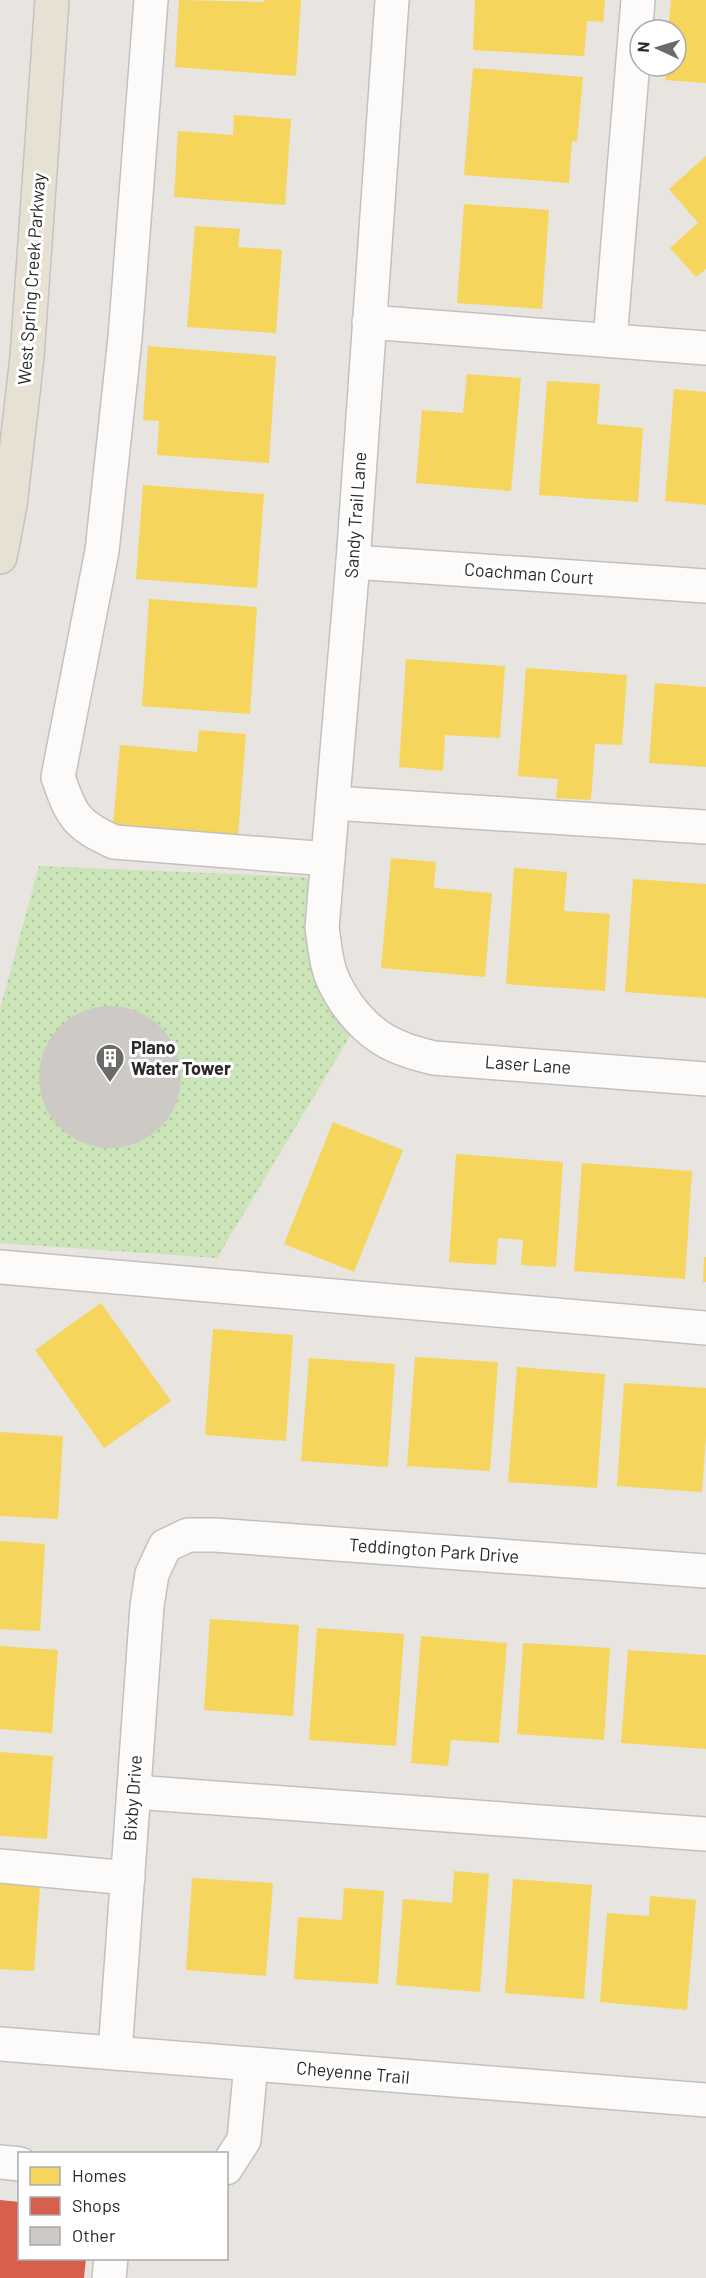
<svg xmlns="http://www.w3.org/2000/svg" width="706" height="2278" viewBox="0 0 706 2278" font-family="Barlow,sans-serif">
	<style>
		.grass { fill: url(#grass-dots) }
		.homes { fill: #f6d55c }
		.shops { fill: #d6604d }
		.building { fill: #cdcac6 }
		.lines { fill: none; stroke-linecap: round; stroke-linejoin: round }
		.minor-casing { stroke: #c2c0c1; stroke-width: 36 }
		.major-casing { stroke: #c4c3c1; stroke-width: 36 }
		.minor { stroke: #fcfbfa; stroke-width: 33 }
		.major { stroke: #e6e1d3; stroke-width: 33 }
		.labels { text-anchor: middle; stroke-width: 6; stroke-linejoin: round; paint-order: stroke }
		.street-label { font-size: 18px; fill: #2a2a2a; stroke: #fff }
		.poi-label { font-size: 18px; font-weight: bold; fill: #2a2a2a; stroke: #fff; text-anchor: start }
	</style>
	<defs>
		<pattern id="grass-dots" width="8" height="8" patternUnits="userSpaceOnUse" patternTransform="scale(1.5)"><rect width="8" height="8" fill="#cbe4b8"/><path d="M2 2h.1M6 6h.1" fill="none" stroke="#aec49e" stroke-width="1.8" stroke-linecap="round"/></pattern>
	</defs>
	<rect width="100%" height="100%" fill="#e8e4e0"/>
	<path class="grass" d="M39,866L327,878L322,928L359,1021L217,1258L0,1243V1009Z"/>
	<g class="homes">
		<path d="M179,0L264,2V0H301L296,76L175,67Z"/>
		<path d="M475,0H605L603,22L587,21L584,56L473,50Z"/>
		<path d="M671,0H706V83L665,80L666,66H676V30H668Z"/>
		<path d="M473,68L583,77L577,142L572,141L569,183L464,175Z"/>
		<path d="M234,115L291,119L285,205L174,197L178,131L233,135Z"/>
		<path d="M706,156V269L696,277L670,248L698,223L669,189Z"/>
		<path d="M464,204L549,210L542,309L457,303Z"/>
		<path d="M195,226L240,229L238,247L282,250L276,333L187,327Z"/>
		<path d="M148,346L276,356L269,463L157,455L159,421L143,420Z"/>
		<path d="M467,374L521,378L511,491L416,483L422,410L463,413Z"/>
		<path d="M547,381L600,384L597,424L643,428L638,502L539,495Z"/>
		<path d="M674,389L706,392V505L665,501Z"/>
		<path d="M143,485L264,494L257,588L136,579Z"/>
		<path d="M149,599L257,607L250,714L142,706Z"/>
		<path d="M406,659L505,666L500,738L445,735L443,771L399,767Z"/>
		<path d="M526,668L627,675L622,745L595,744L591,800L556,798L558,779L518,776Z"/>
		<path d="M655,683L706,687V767L649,763Z"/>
		<path d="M199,730L246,734L238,835L113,825L120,745L197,752Z"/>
		<path d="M391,858L436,862L434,888L492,893L485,977L381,968Z"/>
		<path d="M514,868L567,872L564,911L610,914L605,991L506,984Z"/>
		<path d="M633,879L706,884V998L625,992Z"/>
		<path d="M333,1122L403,1150L354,1272L284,1244Z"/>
		<path d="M456,1154L563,1162L556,1267L521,1265L523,1240L498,1238L496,1265L449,1262Z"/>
		<path d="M582,1163L692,1171L685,1279L574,1271Z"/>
		<path d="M704,1257H706V1282H703Z"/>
		<path d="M101,1303L171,1401L104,1448L35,1350Z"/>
		<path d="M213,1329L293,1335L286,1441L205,1435Z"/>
		<path d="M415,1357L498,1362L490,1471L407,1466Z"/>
		<path d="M309,1358L395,1364L388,1467L301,1461Z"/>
		<path d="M517,1367L605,1374L597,1488L508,1482Z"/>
		<path d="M624,1383L706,1388V1436L702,1492L617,1486Z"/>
		<path d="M0,1432L63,1436L58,1519L0,1516Z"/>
		<path d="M0,1541L45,1544L40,1631L0,1629Z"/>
		<path d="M210,1619L299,1625L293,1716L204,1710Z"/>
		<path d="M317,1628L404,1634L396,1746L309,1740Z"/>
		<path d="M421,1636L507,1643L499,1743L451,1740L448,1766L411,1763Z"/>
		<path d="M523,1643L610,1648L604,1740L517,1734Z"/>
		<path d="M0,1646L58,1650L52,1733L0,1729Z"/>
		<path d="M628,1650L706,1655V1749L621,1743Z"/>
		<path d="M0,1752L53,1756L47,1839L0,1836Z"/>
		<path d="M454,1871L489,1874L480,1992L396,1985L403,1899L452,1903Z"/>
		<path d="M192,1878L273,1883L266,1976L186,1970Z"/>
		<path d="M513,1879L592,1885L584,1999L505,1993Z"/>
		<path d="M0,1883L40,1886L34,1971L0,1969Z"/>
		<path d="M344,1888L384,1891L378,1984L294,1979L298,1917L342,1920Z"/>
		<path d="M650,1896L696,1900L687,2010L600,2002L607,1913L649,1916Z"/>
	</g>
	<path class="shops" d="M0,2200L20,2202V2258H86L84,2278H0Z"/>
	<circle class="building" cx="110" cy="1077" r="71"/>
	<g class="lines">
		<g class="minor-casing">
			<g id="minor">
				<path d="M151,0L125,338L102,551L58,777C71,815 76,825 114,842L328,859"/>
				<path d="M392,0L353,562L322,928C324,940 325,953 328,965C331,979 338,991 346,1003C370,1037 394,1049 434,1058L706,1079"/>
				<path d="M369,322L706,348"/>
				<path d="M610,340L638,0"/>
				<path d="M353,562L706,586"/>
				<path d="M333,803L706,827"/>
				<path d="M0,1267L706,1328"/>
				<path d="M134,1792L706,1834"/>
				<path d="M0,1866L128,1878"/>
				<path d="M0,2044L706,2100"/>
				<path d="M115,2053L147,1606L152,1574L165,1546L188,1535H215L706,1571"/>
				<path d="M0,2162L20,2164"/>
				<path d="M226,2168L244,2140L251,2064"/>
				<path d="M109,2278L111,2258"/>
			</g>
		</g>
		<g class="major-casing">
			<path id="major" d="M0,557L10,505L27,357L52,0"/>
		</g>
		<use href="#minor" class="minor"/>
		<use href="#major" class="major"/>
	</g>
	<defs>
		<g id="building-pin" transform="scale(1.5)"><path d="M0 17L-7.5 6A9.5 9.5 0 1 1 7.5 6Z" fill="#6c6b6a" stroke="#fff"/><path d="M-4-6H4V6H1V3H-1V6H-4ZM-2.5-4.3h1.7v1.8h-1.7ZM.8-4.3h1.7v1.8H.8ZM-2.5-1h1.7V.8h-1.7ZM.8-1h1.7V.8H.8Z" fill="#fff"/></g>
	</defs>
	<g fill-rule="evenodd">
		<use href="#building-pin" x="110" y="1058"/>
	</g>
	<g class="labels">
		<g class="street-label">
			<text transform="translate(32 279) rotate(-86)" y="6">West Spring Creek Parkway</text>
			<text transform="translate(356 515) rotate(-86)" y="6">Sandy Trail Lane</text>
			<text transform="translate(529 574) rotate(4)" y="6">Coachman Court</text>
			<text transform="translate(528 1065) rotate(4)" y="6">Laser Lane</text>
			<text transform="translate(434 1551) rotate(4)" y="6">Teddington Park Drive</text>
			<text transform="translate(133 1798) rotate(-86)" y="6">Bixby Drive</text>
			<text transform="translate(353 2073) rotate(5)" y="6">Cheyenne Trail</text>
		</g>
		<g class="poi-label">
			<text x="131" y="1054">Plano<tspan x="131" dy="21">Water Tower</tspan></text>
		</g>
	</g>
	<rect x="18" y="2152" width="210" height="108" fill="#ffffff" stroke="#aaaaaa" stroke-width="1.5"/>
	<rect x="30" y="2167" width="30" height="18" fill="#f6d55c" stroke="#aaaaaa" stroke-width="1.5"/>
	<text x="72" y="2182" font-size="18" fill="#2a2a2a">Homes</text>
	<rect x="30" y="2197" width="30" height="18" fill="#d6604d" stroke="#aaaaaa" stroke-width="1.5"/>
	<text x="72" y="2212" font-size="18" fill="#2a2a2a">Shops</text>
	<rect x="30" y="2227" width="30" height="18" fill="#cdcac6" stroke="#aaaaaa" stroke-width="1.5"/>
	<text x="72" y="2242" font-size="18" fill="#2a2a2a">Other</text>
	<g transform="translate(658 48) rotate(274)"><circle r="28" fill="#ffffff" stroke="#aaaaaa" stroke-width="1.5"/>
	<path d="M0-4.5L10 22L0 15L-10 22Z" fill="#6c6b6a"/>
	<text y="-9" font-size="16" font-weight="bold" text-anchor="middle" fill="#2a2a2a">N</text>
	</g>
</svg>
